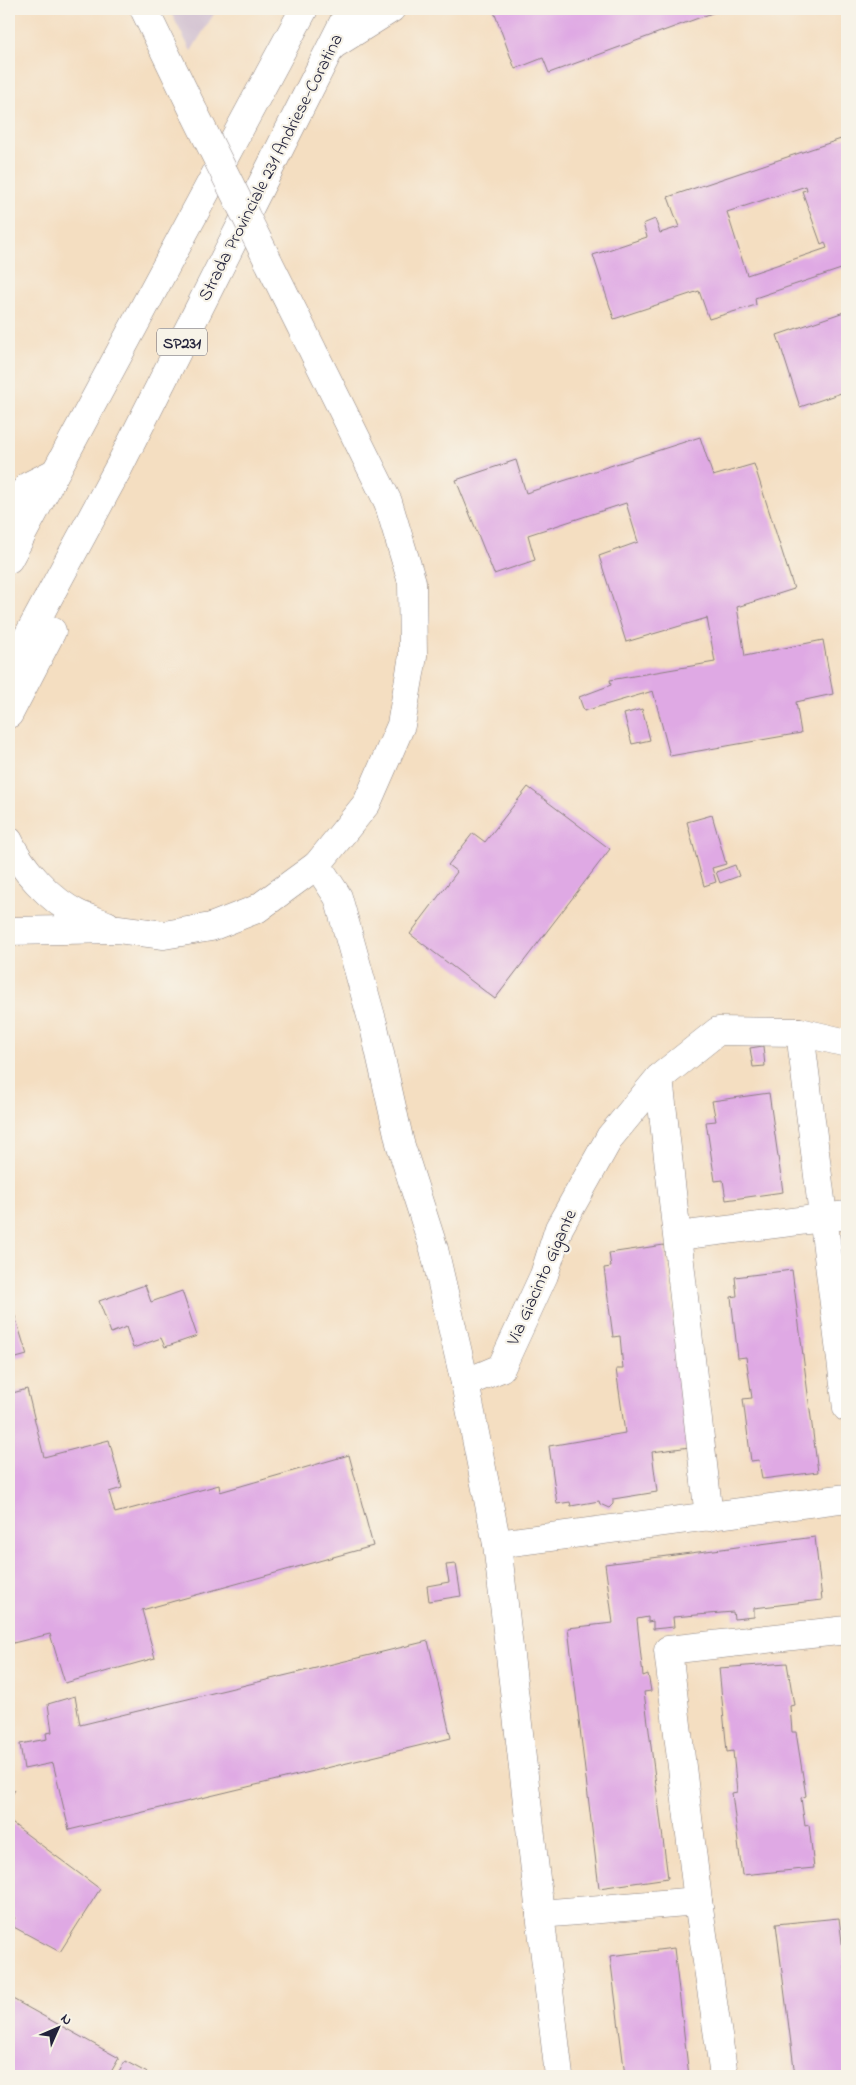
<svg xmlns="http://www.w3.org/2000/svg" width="856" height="2085" viewBox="0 0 856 2085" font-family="'Indie Flower',sans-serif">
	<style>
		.industrial { fill: #cfbdcf }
		.building { fill: #dfa9e4; fill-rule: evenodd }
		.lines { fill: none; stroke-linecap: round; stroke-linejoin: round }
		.minor-casing { stroke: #8b807e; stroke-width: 29 }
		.highway-casing { stroke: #8b807e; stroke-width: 29 }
		.minor { stroke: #fff; stroke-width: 28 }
		.highway { stroke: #fff; stroke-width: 28 }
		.minor-bridge-casing { stroke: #8b807e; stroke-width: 29; stroke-linecap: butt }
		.minor-bridge { stroke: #fff; stroke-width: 28 }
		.labels { text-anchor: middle; stroke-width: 4.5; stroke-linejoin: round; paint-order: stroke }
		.shield { fill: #f7f3e8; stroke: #62616f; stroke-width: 1 }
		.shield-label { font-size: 16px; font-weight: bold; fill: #22223b }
		.street-label { font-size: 18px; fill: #22223b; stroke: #f7f3e8 }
	</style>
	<rect width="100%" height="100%" fill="#f7f3e8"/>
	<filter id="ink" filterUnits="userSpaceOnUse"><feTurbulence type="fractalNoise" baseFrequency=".02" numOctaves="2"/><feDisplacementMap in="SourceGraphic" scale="10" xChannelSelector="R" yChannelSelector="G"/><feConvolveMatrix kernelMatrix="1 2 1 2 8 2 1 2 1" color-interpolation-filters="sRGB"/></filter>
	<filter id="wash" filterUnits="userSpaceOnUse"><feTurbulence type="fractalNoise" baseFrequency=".0096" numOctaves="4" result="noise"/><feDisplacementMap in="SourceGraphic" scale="20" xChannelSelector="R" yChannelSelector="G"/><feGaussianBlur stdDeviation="1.12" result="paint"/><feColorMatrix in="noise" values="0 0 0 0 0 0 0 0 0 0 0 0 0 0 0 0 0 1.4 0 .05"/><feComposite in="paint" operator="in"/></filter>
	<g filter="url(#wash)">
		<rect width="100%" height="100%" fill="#f4dec1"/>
		<path class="industrial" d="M169,9H217L191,51Z"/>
		<g id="blocks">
			<g class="building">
				<path d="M493,9H723L549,73L543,58L515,69Z"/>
				<path d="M847,137V267L755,298L756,305L709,319L699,291L614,319L593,255L647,237L643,224L655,219L660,233L679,227L668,197ZM806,186L807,190L802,191L821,244L825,242L827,248L747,275L727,212Z"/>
				<path d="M847,311V391L800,407L777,335Z"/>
				<path d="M700,437L713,476L754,464L794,589L737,607L745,656L823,640L833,694L796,702L801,733L670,756L653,691L584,711L579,697L611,685L610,680L715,662L707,618L626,642L599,556L638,542L626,503L528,535L535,560L494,574L456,480L516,460L526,493Z"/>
				<path d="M642,709L650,740L632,744L624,714Z"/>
				<path d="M528,787L610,849L495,999L410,934L457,872L448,865L473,833L485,842Z"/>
				<path d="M712,815L726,864L712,868L716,882L704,886L687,822Z"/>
				<path d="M735,865L739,876L720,883L716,872Z"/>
				<path d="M763,1046L765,1066L753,1067L750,1048Z"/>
				<path d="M769,1093L783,1192L726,1200L723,1180L715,1181L706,1122L716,1121L712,1101Z"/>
				<path d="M664,1245L690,1447L652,1452L657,1492L613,1499V1504L609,1508L600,1504L599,1501L571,1506L570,1502L557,1504L549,1446L625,1433L616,1369H623L620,1336L613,1337L604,1268L611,1267L609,1253Z"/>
				<path d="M792,1270L818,1472L762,1479L759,1460L751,1461L743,1399L752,1398L746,1357L738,1358L731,1297L737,1296L735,1277Z"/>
				<path d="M145,1285L151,1302L182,1291L197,1336L165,1347L161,1338L133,1348L126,1327L111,1333L99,1301Z"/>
				<path d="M15,1316L27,1355L9,1360V1318Z"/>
				<path d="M27,1389L44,1457L109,1440L122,1488L109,1492L115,1513L219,1485L220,1492L349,1455L373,1546L142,1610L155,1658L65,1683L50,1634L9,1644V1394Z"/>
				<path d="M815,1537L822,1600L754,1608V1617L734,1619L733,1612L673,1617L674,1627L653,1629V1621L648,1622V1617L637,1619L643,1676L648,1674L651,1691L644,1692L668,1878L599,1888L568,1628L613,1623L605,1564Z"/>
				<path d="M456,1564L461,1596L429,1601L427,1586L449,1582L446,1565Z"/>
				<path d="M428,1641L451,1738L69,1830L53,1763L24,1769L20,1744L47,1739L46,1733L52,1732L48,1704L75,1696L80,1725Z"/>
				<path d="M787,1663L794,1705L790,1706L792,1732H796L806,1796L801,1798L805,1826L809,1825L814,1868L742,1875L732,1793L737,1792L733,1751L727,1752L719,1668Z"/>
				<path d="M9,1785L15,1790L9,1799Z"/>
				<path d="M9,1821L100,1889L60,1952L10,1925L15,1918L9,1914Z"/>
				<path d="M839,1918L847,1982V2076H795L776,1924Z"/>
				<path d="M674,1948L689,2076H625L610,1956Z"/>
				<path d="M9,1997L119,2058L111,2072L117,2076L125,2061L153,2076H9Z"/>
			</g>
		</g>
	</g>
	<g filter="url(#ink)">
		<use href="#blocks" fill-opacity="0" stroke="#8b807e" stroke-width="1"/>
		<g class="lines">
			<g class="minor-casing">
				<g id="minor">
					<path d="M144,9L195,114"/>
					<path d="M316,357L388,502L412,582L413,656L401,725L367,803L317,865L338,897L374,1027L400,1143L434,1249L465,1383L497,1544L559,2076"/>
					<path d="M800,1032L847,1408"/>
					<path d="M659,1078L709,1517"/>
					<path d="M678,1236L847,1215"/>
					<path d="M465,1383L501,1368L544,1275L559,1228L610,1137L659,1078L718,1031L800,1032L847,1043"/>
					<path d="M497,1544L847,1498"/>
					<path d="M540,1914L698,1901"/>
					<path d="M724,2076L698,1901L668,1650L847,1630"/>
				</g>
			</g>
			<g class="highway-casing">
				<g id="highway">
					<path d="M332,46L391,9"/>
					<path d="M9,512L28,486L54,473"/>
					<path d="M9,559L304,9"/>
					<path d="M9,671L119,467L350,9"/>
					<path d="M9,714L52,631"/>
					<path d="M9,841C20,867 51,901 78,914C87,918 97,921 107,925"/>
					<path d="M9,931L118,929L164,935L211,927L257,909L317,865"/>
				</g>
			</g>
			<use href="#minor" class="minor"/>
			<use href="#highway" class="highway"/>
			<g class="minor-bridge-casing">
				<path id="minor-bridge" d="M195,114L316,357"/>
			</g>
			<use href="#minor-bridge" class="minor-bridge"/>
		</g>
	</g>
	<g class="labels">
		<rect class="shield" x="157" y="328.5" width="50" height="27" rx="4"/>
		<g class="shield-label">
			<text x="182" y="348">SP231</text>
		</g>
		<g class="street-label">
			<text transform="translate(270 167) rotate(-63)" y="6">Strada Provinciale 231 Andriese-Coratina</text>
			<text transform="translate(541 1277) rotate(-66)" y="6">Via Giacinto Gigante</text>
		</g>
	</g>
	<rect width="856" height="2085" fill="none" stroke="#f7f3e8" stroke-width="30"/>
	<g transform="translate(58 2028) rotate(45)" stroke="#f7f3e8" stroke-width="4" paint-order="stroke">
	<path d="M0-4L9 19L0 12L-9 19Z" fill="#22223b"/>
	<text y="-8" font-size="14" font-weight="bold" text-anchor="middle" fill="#22223b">N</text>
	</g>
</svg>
